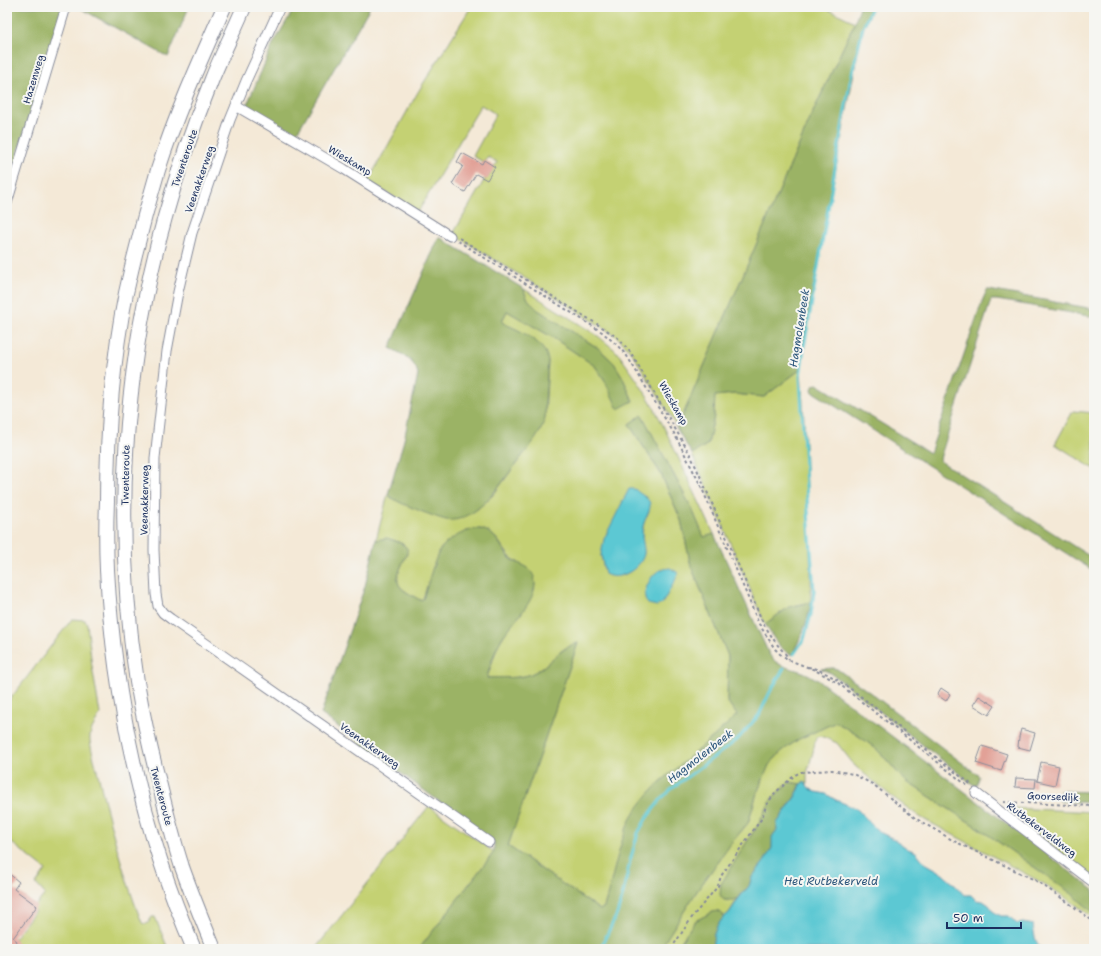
<svg xmlns="http://www.w3.org/2000/svg" width="1101" height="956" viewBox="0 0 1101 956" font-family="'Shantell Sans',sans-serif">
	<style>
		.green { fill: #c4d173; stroke: #708068; fill-rule: evenodd }
		.forest { fill: #9bb365; stroke: #5b7162 }
		.water { fill: #5cc8d3; stroke: #3c7c98 }
		.lines { fill: none; stroke-linecap: round; stroke-linejoin: round }
		.stream { stroke: #5cc8d3; stroke-width: 3 }
		.building { fill: #e2a197 }
		.minor-casing { stroke: #888c9a; stroke-width: 11 }
		.trunk-casing { stroke: #888c9a; stroke-width: 16 }
		.path { stroke: #888c9a; stroke-width: 2; stroke-dasharray: 3 3; stroke-linecap: butt }
		.minor { stroke: #fff; stroke-width: 9 }
		.trunk { stroke: #fff; stroke-width: 14 }
		.labels { text-anchor: middle; stroke-width: 4; stroke-linejoin: round; paint-order: stroke }
		.street-label { font-size: 10px; fill: #1b2f5e; stroke: #f6f6f2 }
		.water-label { font-size: 11px; font-style: italic; fill: #2b557b; stroke: #f6f6f2 }
	</style>
	<rect width="100%" height="100%" fill="#f6f6f2"/>
	<filter id="ink" filterUnits="userSpaceOnUse"><feTurbulence type="fractalNoise" baseFrequency=".025" numOctaves="2"/><feDisplacementMap in="SourceGraphic" scale="8" xChannelSelector="R" yChannelSelector="G"/><feConvolveMatrix kernelMatrix="1 2 1 2 8 2 1 2 1" color-interpolation-filters="sRGB"/></filter>
	<filter id="wash" filterUnits="userSpaceOnUse"><feTurbulence type="fractalNoise" baseFrequency=".012" numOctaves="4" result="noise"/><feDisplacementMap in="SourceGraphic" scale="16" xChannelSelector="R" yChannelSelector="G"/><feGaussianBlur stdDeviation="0.9" result="paint"/><feColorMatrix in="noise" values="0 0 0 0 0 0 0 0 0 0 0 0 0 0 0 0 0 1.4 0 .05"/><feComposite in="paint" operator="in"/></filter>
	<g filter="url(#wash)">
		<rect width="100%" height="100%" fill="#f4e9d7"/>
		<g class="green">
			<path d="M471,7H823L855,22L814,110L677,429L673,420L634,356L628,348L616,336L562,301L453,234L486,177L488,178L497,162L488,157L485,163L473,156L496,114L481,105L418,212L368,181L418,92Z"/>
			<path d="M524,289L598,336L615,350L620,356L637,380L651,402L664,427L714,534L704,538L692,509L642,415L629,424L661,474L681,520L691,566L728,656L727,701L737,715L713,737L658,784L635,813L631,820L625,835L604,907L600,910L508,846L578,643C559,646 549,667 531,674C520,679 499,678 487,678L498,645L506,632L521,614L533,593L535,584L533,577L528,569L510,557L497,539L489,532L481,529L466,531L441,548L436,559L423,599L420,600C391,584 394,582 407,554L404,545C393,539 389,538 376,540L388,494L391,498L475,511L487,501L494,494L539,433L545,417L548,361C543,340 519,331 502,323V321L507,311L552,337L595,366L604,379L633,401L622,376L614,363L598,348L538,310C532,304 525,298 524,289ZM638,493L641,495L646,497L645,519L643,527L642,538L644,553C639,562 633,573 622,575C617,576 610,575 605,574L601,555Z"/>
			<path d="M801,369L804,419L811,575V602L789,607L765,624L692,454L708,444L714,416V396L734,394L764,397Z"/>
			<path d="M1073,411L1094,413V469L1055,444Z"/>
			<path d="M72,619L85,620L87,624L92,666L100,714C97,722 91,727 90,736C89,744 96,765 98,774C110,824 123,875 142,923L145,924L148,923L152,917H155L168,949H101L95,945L92,949H18L11,943L35,911L33,909L45,894L36,884L46,870L7,839V703Z"/>
			<path d="M836,722C849,730 863,738 875,748C887,758 895,772 907,782L980,829L1071,893L1094,913V918L1069,900L1046,885L920,817L891,796L855,766L837,743L821,736L816,738L815,742L813,752L807,773V785L805,783L800,784L789,782L772,798L758,825L746,843L724,900H733L738,898L729,913L723,918L722,914L718,912H713L695,921L676,949H660L697,891L733,841L748,823L757,793L769,765L782,751L799,739Z"/>
			<path d="M429,806L494,852L419,949H315Z"/>
			<path d="M1012,808L1094,812V878L1006,810Z"/>
		</g>
		<g class="forest">
			<path d="M7,7H60L63,9L7,188Z"/>
			<path d="M78,7H189L168,57Z"/>
			<path d="M295,7H370L295,136L272,123L246,107L273,44Z"/>
			<path d="M860,7H873L864,27L859,46L803,343L801,369L764,397L734,394L715,396L714,416L708,444L692,454L677,429L814,110L855,22Z"/>
			<path d="M439,237L524,289C525,298 532,304 538,310L598,348L614,363L622,376L633,401L618,409L604,379L595,366L552,337L507,311L502,321L503,323C516,329 534,336 543,349C546,352 547,356 548,361C547,375 546,389 545,403C545,409 546,416 544,422C539,438 525,452 515,465C501,484 475,524 446,520C438,518 429,514 420,511C410,506 396,503 388,494L404,440L418,374C415,360 402,354 390,348Z"/>
			<path d="M987,290H989L1094,309V317L1015,303L997,300H991L941,455L940,461L1094,559V571L813,392L812,389L814,385L817,384L930,453L983,299Z"/>
			<path d="M642,415L692,509L704,537L714,534L769,654C778,668 789,667 803,672C808,674 813,677 818,680L1094,890V913L1071,893L980,829L907,782C895,772 887,758 875,748C863,738 849,730 836,722L799,739L782,751L769,765L757,793L748,823L733,841L697,891L660,949H419L494,852V842L321,714L365,586L376,540L387,538L401,543L407,548C408,553 406,556 404,560C392,585 397,587 420,600L423,599C428,585 433,562 440,550C446,540 468,528 479,529C483,529 487,531 490,533C499,539 502,549 509,557C519,566 535,566 535,584C534,604 512,622 502,638C495,650 490,665 487,678C500,677 520,679 531,674C549,667 559,647 578,643L508,846L600,910L604,907L607,897C614,872 619,844 630,820C637,807 648,794 658,784L713,737L737,715L727,701L728,656L691,566L681,520L661,474L629,424Z"/>
			<path d="M811,602C808,623 801,637 792,655C779,650 772,635 765,624L789,607Z"/>
			<path d="M833,668L837,669L872,694L978,775L979,776C979,780 977,783 975,786L831,673L821,669Z"/>
			<path d="M789,782L800,784C798,800 776,815 777,830L773,835L772,848L768,856L764,862L752,877L749,886L738,898L733,900H724L720,895L721,884L746,843L758,825L772,798Z"/>
			<path d="M1060,791L1094,792V803L1060,801Z"/>
			<path d="M717,911L722,914L723,918L717,926L714,934L712,949H676L695,921L713,912Z"/>
		</g>
		<g class="water">
			<path d="M629,489H635C640,495 649,497 650,504C651,511 644,519 643,527C640,537 645,546 644,554C641,569 618,582 605,574L601,555L604,539Z"/>
			<path d="M670,568L677,572L678,575L662,604L657,606L648,604C647,602 645,601 645,598C643,592 651,575 657,572C661,569 665,569 670,568Z"/>
			<path d="M805,782L809,788L816,792L826,794L836,800L857,809L876,829L881,833L894,839L908,849L916,852L925,863L939,871L954,884L964,895H971L976,900L983,901L989,905L994,912L1001,916H1009L1017,924L1023,923L1033,925C1034,934 1035,943 1042,949H712L714,934L717,926L723,918L729,913L739,898L749,886L752,877L764,862L772,848V837L777,830V823L795,797L800,788V784Z"/>
		</g>
		<g class="lines">
			<g class="stream">
				<path d="M794,654L804,639L811,614L814,591L806,485L800,376L804,347L850,82L863,27L872,7"/>
				<path d="M600,949L617,914L623,894L630,861L638,833L646,819L662,798L675,786L737,740L759,715L770,692L784,668"/>
			</g>
		</g>
		<g id="blocks">
			<g class="building">
				<path d="M462,153L482,164L484,160L495,167L487,180L476,174L465,192L452,184L463,166L457,162Z"/>
				<path d="M941,688L950,694L946,701L937,695Z"/>
				<path d="M979,696L995,706L989,715L973,705Z"/>
				<path d="M1021,729L1035,733L1030,750L1018,747L1019,737Z"/>
				<path d="M982,746L1007,754L1001,771L976,763Z"/>
				<path d="M1041,762L1059,766L1055,785L1037,781Z"/>
				<path d="M1016,778L1036,779L1035,788L1015,787Z"/>
				<path d="M7,872L19,882L14,889L37,906L13,938L17,941L16,943L24,949H7Z"/>
			</g>
		</g>
	</g>
	<g filter="url(#ink)">
		<use href="#blocks" fill-opacity="0" stroke="#888c9a" stroke-width="1"/>
		<g class="lines">
			<g class="minor-casing">
				<g id="minor">
					<path d="M280,7L246,81L230,120L192,233L178,292L167,351L155,458L154,550L156,594L158,606L163,613L171,619L489,842"/>
					<path d="M236,106L344,169L450,236"/>
					<path d="M7,203L66,7"/>
					<path d="M976,793L1094,883"/>
				</g>
			</g>
			<g class="trunk-casing">
				<g id="trunk">
					<path d="M194,949C142,830 114,699 107,570C106,547 106,524 107,502C107,432 112,362 126,293C135,252 146,210 158,170C176,114 200,61 224,7"/>
					<path d="M214,949C203,922 192,895 182,867C173,839 166,811 159,782C150,749 143,716 137,682C113,528 123,367 165,217C178,170 194,124 212,79C222,54 234,31 244,7"/>
				</g>
			</g>
			<g class="path">
				<path d="M459,238L605,329L618,338L631,353L691,456L705,487L763,623L776,643L787,656L789,659"/>
				<path d="M458,241L602,332L617,345L627,356L675,435L701,486L759,624L775,649L780,654L789,660L815,670L838,683L969,787"/>
				<path d="M808,667C834,671 873,707 895,724C920,745 946,765 972,785"/>
				<path d="M1003,802L1094,806"/>
				<path d="M671,949L693,916L718,886L721,876L762,818L766,806L774,794L795,775L801,772L832,770L853,774L874,785L915,818L954,841L1035,880L1069,903L1094,922"/>
			</g>
			<use href="#minor" class="minor"/>
			<use href="#trunk" class="trunk"/>
		</g>
	</g>
	<g class="labels">
		<g class="street-label">
			<text transform="translate(33 79) rotate(-73)" y="4">Hazenweg</text>
			<text transform="translate(184 158) rotate(-71)" y="4">Twenteroute</text>
			<text transform="translate(350 160) rotate(31)" y="4">Wieskamp</text>
			<text transform="translate(199 179) rotate(-71)" y="4">Veenakkerweg</text>
			<text transform="translate(674 403) rotate(60)" y="4">Wieskamp</text>
			<text transform="translate(125 475) rotate(-89)" y="4">Twenteroute</text>
			<text transform="translate(144 500) rotate(-89)" y="4">Veenakkerweg</text>
			<text transform="translate(370 745) rotate(35)" y="4">Veenakkerweg</text>
			<text transform="translate(162 796) rotate(75)" y="4">Twenteroute</text>
			<text transform="translate(1053 796) rotate(2)" y="4">Goorsedijk</text>
			<text transform="translate(1042 829) rotate(37)" y="4">Rutbekerveldweg</text>
		</g>
		<g class="water-label">
			<text transform="translate(799 328) rotate(-81)" y="4">Hagmolenbeek</text>
			<text transform="translate(700 756) rotate(-38)" y="4">Hagmolenbeek</text>
			<text x="831" y="885">Het Rutbekerveld</text>
		</g>
	</g>
	<rect width="1101" height="956" fill="none" stroke="#f6f6f2" stroke-width="24"/>
	<path d="M947 922v6h74v-6" fill="none" stroke="#1b2f5e" stroke-width="2"/>
	<text x="953" y="922" font-size="12" fill="#1b2f5e" stroke="#f6f6f2" stroke-width="3" paint-order="stroke">50 m</text>
</svg>
